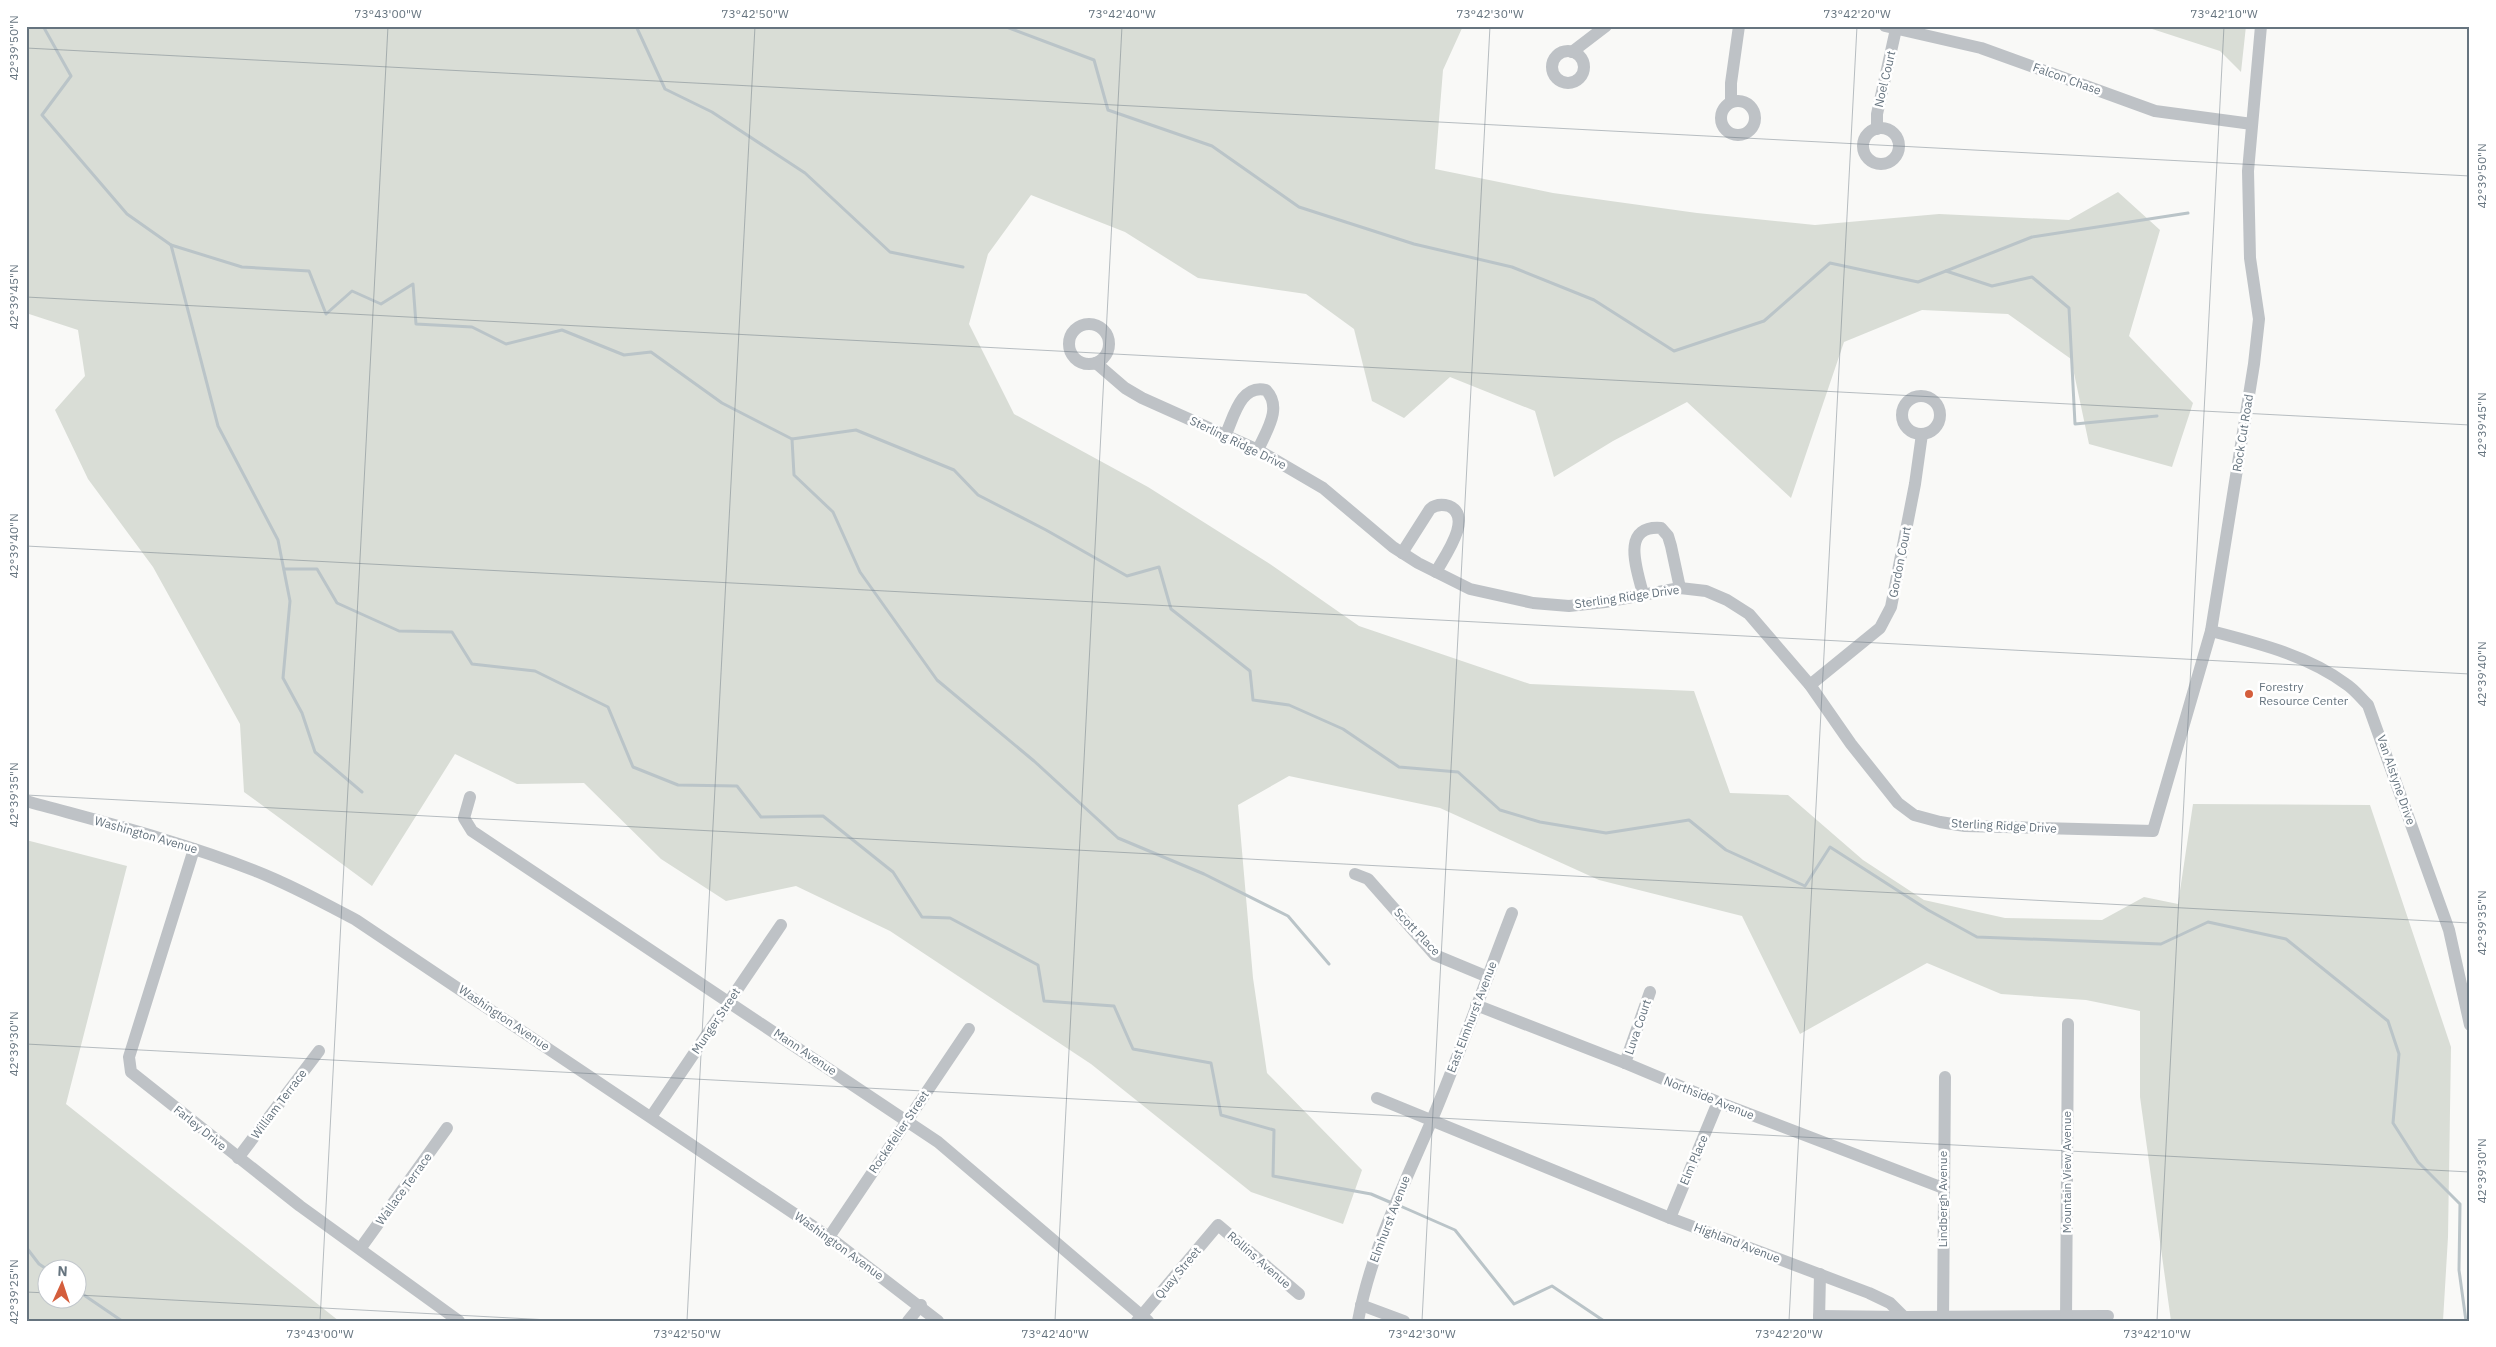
<svg xmlns="http://www.w3.org/2000/svg" width="2496" height="1347" viewBox="0 0 2496 1347" font-family="'IBM Plex Sans',sans-serif">
	<style>
		.green { fill: #d9ddd6; fill-rule: evenodd }
		.lines { fill: none; stroke-linecap: round; stroke-linejoin: round }
		.stream { stroke: #bac4c8; stroke-width: 3 }
		.minor { stroke: #bec2c6; stroke-width: 12 }
		.ticks { fill: none; stroke: #66747f; stroke-width: 1; stroke-opacity: 0.45 }
		.poi-dot { fill: #d45e3c; stroke: #fff; stroke-width: 2 }
		.labels { text-anchor: middle; stroke-width: 5; stroke-linejoin: round; paint-order: stroke }
		.street-label { font-size: 12px; fill: #66747f; stroke: #fff }
		.poi-label { font-size: 12px; fill: #66747f; stroke: #fff; text-anchor: start }
		.neatline { fill: none; stroke: #66747f; stroke-width: 2 }
		.ticks-label { font-size: 12px; text-anchor: middle; fill: #66747f }
	</style>
	<rect width="100%" height="100%" fill="#f9f9f7"/>
	<g class="green">
		<path d="M26,26H1463L1443,70L1435,169L1553,193L1697,213L1815,225L1939,214L2069,220L2118,192L2160,230L2129,336L2193,403L2172,467L2089,444L2071,359L2008,314L1922,310L1844,342L1791,498L1687,402L1613,441L1554,477L1535,411L1450,377L1404,418L1372,401L1354,329L1306,294L1198,278L1125,232L1031,195L988,254L969,324L1014,414L1148,487L1270,564L1359,626L1530,684L1694,691L1730,793L1788,795L1863,860L1924,900L2005,918L2102,920L2144,897L2178,904L2193,804L2370,805L2451,1047L2448,1237L2443,1321H2171L2140,1097V1011L2086,1000L2001,994L1927,963L1800,1034L1742,916L1599,880L1440,808L1289,776L1238,805L1253,978L1267,1073L1362,1170L1343,1224L1251,1192L1091,1064L890,931L796,886L726,901L661,859L584,783L517,784L455,754L372,886L244,792L240,724L153,567L88,479L55,410L85,376L78,330L26,313Z"/>
		<path d="M2143,26H2246L2241,72L2220,51Z"/>
		<path d="M26,840L127,866L66,1104L339,1321H26ZM48,1270H78V1300H48Z"/>
	</g>
	<g class="lines">
		<g class="stream">
			<path d="M43,26L71,76L42,115L127,214L171,245L218,426L278,540L290,601L283,678L302,713L315,752L362,792"/>
			<path d="M636,26L665,89L712,112L805,173L890,252L963,267"/>
			<path d="M1004,26L1094,60L1108,110L1212,146L1299,207L1414,244L1512,267L1594,300L1674,351L1764,321L1830,263L1918,282L2032,237L2188,213"/>
			<path d="M171,245L242,267L309,271L326,314L352,291L381,304L413,284L416,324L472,327L506,344L562,330L624,355L651,352L722,403L792,439L856,430L954,470L978,495L1046,530L1127,576L1159,567L1171,609L1250,671L1253,700L1289,705L1343,729L1399,767L1458,772L1500,810L1540,822L1606,833L1689,820L1726,850L1805,886L1830,847L1928,910L1977,937L2161,944L2208,922L2286,939L2388,1021L2399,1054L2393,1123L2418,1162L2460,1204L2459,1270L2466,1321"/>
			<path d="M1946,271L1992,286L2032,277L2069,308L2075,424L2157,416"/>
			<path d="M792,439L794,475L833,512L860,572L937,680L1034,761L1118,838L1204,874L1288,916L1329,964"/>
			<path d="M284,569H317L337,603L399,631L452,632L472,664L535,671L608,707L633,767L678,785L737,786L761,817L823,816L893,872L922,917L950,918L1038,965L1044,1001L1114,1006L1133,1049L1211,1063L1221,1115L1274,1130L1273,1176L1371,1194L1392,1203"/>
			<path d="M1398,1205L1455,1230L1514,1304L1552,1286L1604,1321"/>
			<path d="M26,1247L39,1264L48,1270"/>
			<path d="M78,1291L122,1321"/>
		</g>
		<g class="minor">
			<path d="M1885,26L1981,48L2155,111L2252,124"/>
			<circle cx="1568" cy="67" r="16"/>
			<path d="M1572,52L1606,26"/>
			<circle cx="1738" cy="118" r="17"/>
			<path d="M1731,102V83L1739,26"/>
			<circle cx="1881" cy="146" r="18"/>
			<path d="M1877,129V114L1896,29"/>
			<circle cx="1089" cy="344" r="20"/>
			<path d="M1096,363L1125,388L1142,398L1258,450L1323,488L1393,547L1418,563L1470,589L1533,603L1569,606L1605,602L1680,588L1706,591L1727,600L1749,614L1810,685L1851,744L1898,803L1914,815L1940,822L1965,826L2153,831L2211,631L2254,364L2259,319L2250,258L2248,171L2261,26"/>
			<circle cx="1921" cy="415" r="19"/>
			<path d="M1226,434C1234,416 1241,384 1266,390C1283,408 1266,431 1258,450"/>
			<path d="M1402,553L1430,509C1436,504 1442,504 1449,506C1474,517 1444,557 1436,572"/>
			<path d="M1643,594C1637,569 1620,525 1661,528L1668,536L1671,546L1680,588"/>
			<path d="M2211,631C2257,643 2307,655 2346,684C2354,689 2361,698 2368,705L2449,930L2470,1025"/>
			<path d="M1810,685L1880,628L1891,607L1915,484L1922,434"/>
			<path d="M470,797L464,818L472,831L938,1142L1148,1321"/>
			<path d="M26,801C102,822 180,841 253,870C289,884 322,902 356,920L829,1237L938,1321"/>
			<path d="M194,849L129,1057L131,1072L300,1206L459,1321"/>
			<path d="M1355,874L1368,879L1435,955L1488,977"/>
			<path d="M1476,1005L1625,1063L1718,1102L1943,1188"/>
			<path d="M1625,1063L1650,992"/>
			<path d="M1377,1098L1670,1218L1869,1293L1890,1303L1904,1317L2108,1316"/>
			<path d="M651,1117L781,925"/>
			<path d="M238,1158L319,1051"/>
			<path d="M1670,1218L1718,1102"/>
			<path d="M829,1237L969,1029"/>
			<path d="M360,1249L447,1128"/>
			<path d="M1361,1305L1404,1321"/>
			<path d="M1819,1316L1904,1317"/>
			<path d="M908,1321L921,1305"/>
			<path d="M1137,1321L1218,1225L1299,1294"/>
			<path d="M1358,1321C1371,1251 1403,1187 1431,1122C1460,1053 1485,983 1512,913"/>
			<path d="M1819,1321L1820,1274"/>
			<path d="M1943,1321L1945,1077"/>
			<path d="M2066,1321L2068,1024"/>
		</g>
	</g>
	<path class="ticks" d="M26,48L2470,176M26,297L2470,425M26,546L2470,674M26,795L2470,923M26,1044L2470,1172M26,1292L48,1293M78,1295L568,1321M320,1321L388,26M687,1321L755,26M1055,1321L1122,26M1422,1321L1490,26M1789,1321L1857,26M2157,1321L2224,26"/>
	<circle class="poi-dot" cx="2249" cy="694" r="5"/>
	<g class="labels">
		<g class="street-label">
			<text transform="translate(1885 79) rotate(-77)" y="4">Noel Court</text>
			<text transform="translate(2067 79) rotate(20)" y="4">Falcon Chase</text>
			<text transform="translate(2243 433) rotate(-81)" y="4">Rock Cut Road</text>
			<text transform="translate(1238 443) rotate(26)" y="4">Sterling Ridge Drive</text>
			<text transform="translate(1900 562) rotate(-79)" y="4">Gordon Court</text>
			<text transform="translate(1627 597) rotate(-8)" y="4">Sterling Ridge Drive</text>
			<text transform="translate(2396 780) rotate(71)" y="4">Van Alstyne Drive</text>
			<text transform="translate(2004 826) rotate(3)" y="4">Sterling Ridge Drive</text>
			<text transform="translate(146 835) rotate(16)" y="4">Washington Avenue</text>
			<text transform="translate(1417 932) rotate(46)" y="4">Scott Place</text>
			<text transform="translate(1472 1017) rotate(-69)" y="4">East Elmhurst Avenue</text>
			<text transform="translate(504 1018) rotate(34)" y="4">Washington Avenue</text>
			<text transform="translate(716 1021) rotate(-56)" y="4">Munger Street</text>
			<text transform="translate(1638 1027) rotate(-71)" y="4">Luva Court</text>
			<text transform="translate(805 1052) rotate(34)" y="4">Mann Avenue</text>
			<text transform="translate(1709 1098) rotate(22)" y="4">Northside Avenue</text>
			<text transform="translate(279 1104) rotate(-53)" y="4">William Terrace</text>
			<text transform="translate(200 1128) rotate(39)" y="4">Farley Drive</text>
			<text transform="translate(899 1132) rotate(-56)" y="4">Rockefeller Street</text>
			<text transform="translate(1694 1160) rotate(-67)" y="4">Elm Place</text>
			<text transform="translate(2067 1172) rotate(-90)" y="4">Mountain View Avenue</text>
			<text transform="translate(404 1189) rotate(-54)" y="4">Wallace Terrace</text>
			<text transform="translate(1943 1199) rotate(-90)" y="4">Lindbergh Avenue</text>
			<text transform="translate(1390 1219) rotate(-69)" y="4">Elmhurst Avenue</text>
			<text transform="translate(1737 1243) rotate(21)" y="4">Highland Avenue</text>
			<text transform="translate(839 1246) rotate(36)" y="4">Washington Avenue</text>
			<text transform="translate(1259 1260) rotate(41)" y="4">Rollins Avenue</text>
			<text transform="translate(1178 1273) rotate(-50)" y="4">Quay Street</text>
		</g>
		<g class="poi-label">
			<text x="2259" y="691">Forestry<tspan x="2259" dy="14">Resource Center</tspan></text>
		</g>
	</g>
	<rect width="2496" height="1347" fill="none" stroke="#ffffff" stroke-width="55"/>
	<g transform="translate(62 1284) rotate(3)"><circle r="24" fill="#ffffff" stroke="#c2c7cc"/>
	<path d="M0-4L9 19L0 12L-9 19Z" fill="#d45e3c"/>
	<text y="-8" font-size="14" font-weight="bold" text-anchor="middle" fill="#66747f">N</text>
	</g>
	<rect x="28" y="28" width="2440" height="1292" class="neatline"/>
	<g class="ticks-label">
		<text x="388" y="18">73°43'00"W</text>
		<text x="755" y="18">73°42'50"W</text>
		<text x="1122" y="18">73°42'40"W</text>
		<text x="1490" y="18">73°42'30"W</text>
		<text x="1857" y="18">73°42'20"W</text>
		<text x="2224" y="18">73°42'10"W</text>
		<text transform="translate(14 48) rotate(-90)" y="4">42°39'50"N</text>
		<text transform="translate(2482 176) rotate(-90)" y="4">42°39'50"N</text>
		<text transform="translate(14 297) rotate(-90)" y="4">42°39'45"N</text>
		<text transform="translate(2482 425) rotate(-90)" y="4">42°39'45"N</text>
		<text transform="translate(14 546) rotate(-90)" y="4">42°39'40"N</text>
		<text transform="translate(2482 674) rotate(-90)" y="4">42°39'40"N</text>
		<text transform="translate(14 795) rotate(-90)" y="4">42°39'35"N</text>
		<text transform="translate(2482 923) rotate(-90)" y="4">42°39'35"N</text>
		<text transform="translate(14 1044) rotate(-90)" y="4">42°39'30"N</text>
		<text transform="translate(2482 1171) rotate(-90)" y="4">42°39'30"N</text>
		<text transform="translate(14 1292) rotate(-90)" y="4">42°39'25"N</text>
		<text x="320" y="1338">73°43'00"W</text>
		<text x="687" y="1338">73°42'50"W</text>
		<text x="1055" y="1338">73°42'40"W</text>
		<text x="1422" y="1338">73°42'30"W</text>
		<text x="1789" y="1338">73°42'20"W</text>
		<text x="2157" y="1338">73°42'10"W</text>
	</g>
</svg>
